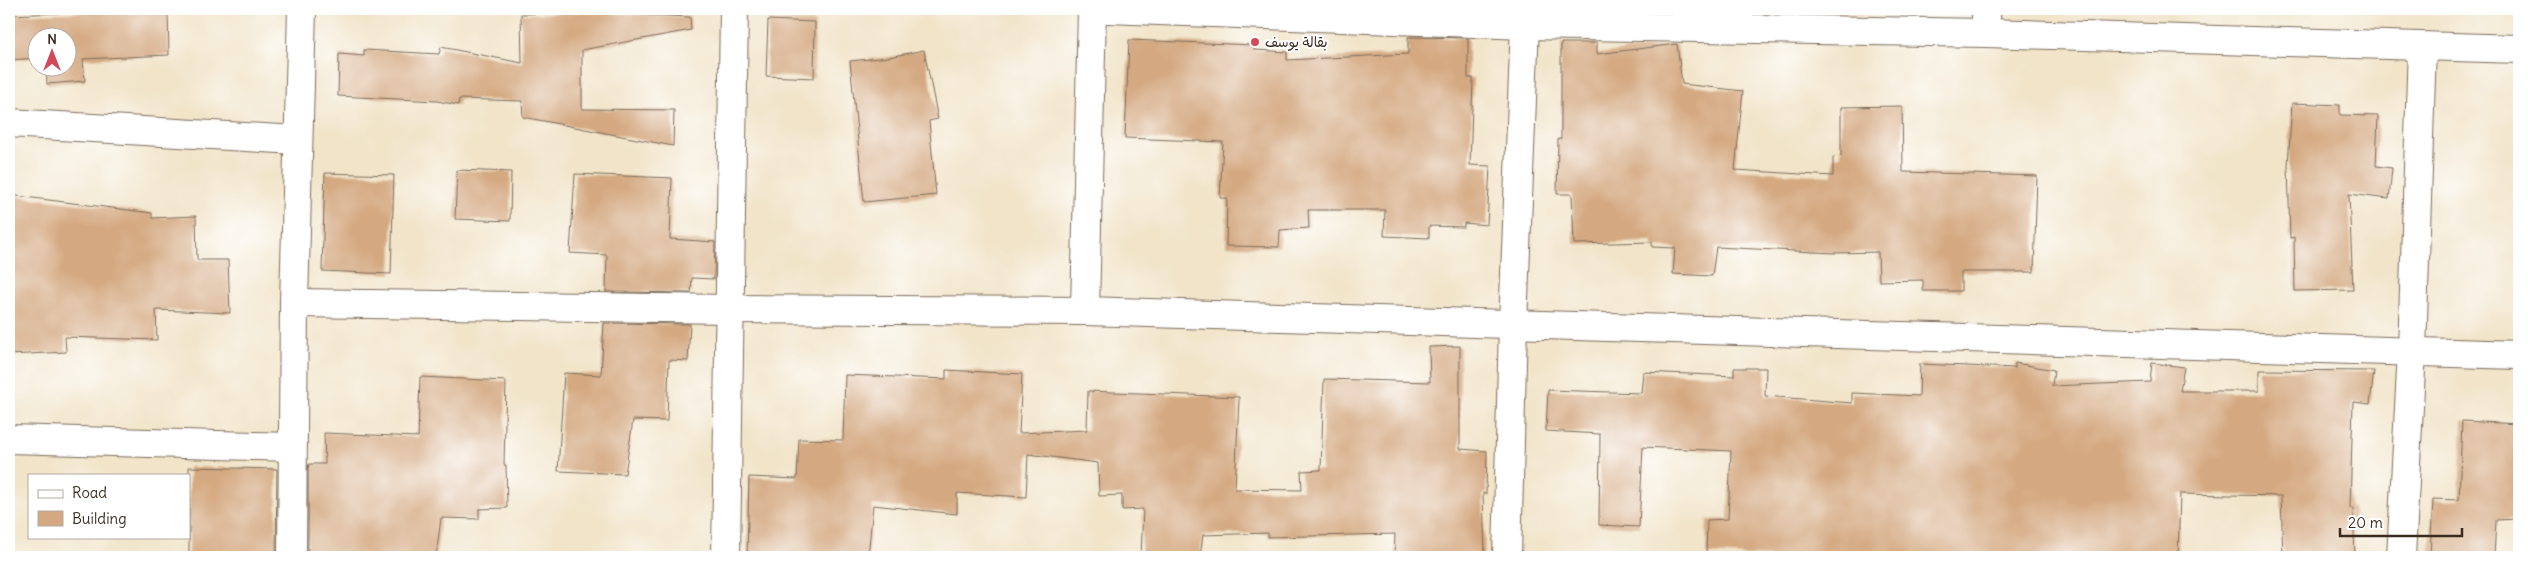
<svg xmlns="http://www.w3.org/2000/svg" width="2528" height="566" viewBox="0 0 2528 566" font-family="Delius,'Playpen Sans Arabic',sans-serif">
	<style>
		.building { fill: #d4a981 }
		.lines { fill: none; stroke-linecap: round; stroke-linejoin: round }
		.minor-casing { stroke: #7b6b5a; stroke-width: 30 }
		.minor { stroke: #fff; stroke-width: 28 }
		.poi-dot { fill: #d1495b; stroke: #fff; stroke-width: 2 }
		.labels { text-anchor: middle; stroke-width: 4; stroke-linejoin: round; paint-order: stroke }
		.poi-label { font-size: 14px; fill: #3b2a1e; stroke: #fff; text-anchor: start }
	</style>
	<rect width="100%" height="100%" fill="#fff"/>
	<filter id="ink" filterUnits="userSpaceOnUse"><feTurbulence type="fractalNoise" baseFrequency=".02" numOctaves="2"/><feDisplacementMap in="SourceGraphic" scale="10" xChannelSelector="R" yChannelSelector="G"/><feConvolveMatrix kernelMatrix="1 2 1 2 8 2 1 2 1" color-interpolation-filters="sRGB"/></filter>
	<filter id="wash" filterUnits="userSpaceOnUse"><feTurbulence type="fractalNoise" baseFrequency=".0096" numOctaves="4" result="noise"/><feDisplacementMap in="SourceGraphic" scale="20" xChannelSelector="R" yChannelSelector="G"/><feGaussianBlur stdDeviation="1.12" result="paint"/><feColorMatrix in="noise" values="0 0 0 0 0 0 0 0 0 0 0 0 0 0 0 0 0 1.4 0 .05"/><feComposite in="paint" operator="in"/></filter>
	<g filter="url(#wash)">
		<rect width="100%" height="100%" fill="#f1e4c9"/>
		<g id="blocks">
			<g class="building">
				<path d="M110,9H168L169,55L83,59L85,81L47,84L46,68H68V38H38V58L9,60V15L110,11Z"/>
				<path d="M586,12L690,17L691,30L582,50V109L674,110L673,146L523,117L522,101L459,99L458,105L437,101L338,96L339,54L364,56V50L439,54L441,47L522,63L521,14Z"/>
				<path d="M768,20L815,22L814,78L766,76Z"/>
				<path d="M1408,37L1468,38V78H1473L1470,165L1490,166L1487,225L1464,223V227L1429,226V238L1384,236L1385,210H1308L1309,228L1280,230L1279,247L1226,246L1227,198H1220L1223,142L1125,138L1129,40L1254,45V50L1287,52V60L1408,54Z"/>
				<path d="M1561,43H1597V54L1677,44L1682,84L1743,91L1735,170L1833,176V157L1841,156V107L1902,106L1903,172L2037,176L2034,272H1961V291H1923V280L1879,281L1878,252L1834,253L1716,247L1712,276L1673,274L1675,248L1652,247V242L1574,244L1572,194H1557L1558,139H1561Z"/>
				<path d="M924,50L938,119L929,121L936,195L864,202L850,61L889,57Z"/>
				<path d="M2292,103L2340,105V115L2378,116L2376,166L2392,168L2389,199L2349,194L2353,290L2295,291L2294,237L2290,238L2288,165Z"/>
				<path d="M457,170L511,172L510,221L455,219Z"/>
				<path d="M325,173L394,175L391,274L322,271Z"/>
				<path d="M575,174L672,178L670,239L715,242L714,279L692,278L691,293L606,292L607,255L570,253Z"/>
				<path d="M9,195L152,213V218L196,216L197,260H228L230,313L156,310L157,340L65,337L66,352L9,355Z"/>
				<path d="M604,323L690,324L688,361L669,360L667,421L633,420L625,474L558,471L564,373L601,375Z"/>
				<path d="M1460,346V449L1487,451L1486,494L1483,493L1485,557H1394L1395,534L1268,537V533L1203,535L1200,557H1141L1143,509L1122,510V495L1099,496L1098,463L1028,454L1026,497L957,493V514L873,505L868,557H747L749,477L797,479L799,439L843,440L845,375L946,379V370L1022,374L1019,433L1087,430L1088,391L1239,397L1235,489L1302,490L1301,471L1321,470L1324,379L1430,382L1429,347Z"/>
				<path d="M2015,363L2054,370L2052,386L2150,382L2152,363L2184,367L2180,391H2259V370L2374,371L2370,404L2353,402L2350,508H2353L2355,557H2283L2281,496L2180,494L2178,557H1767L1706,554L1707,520L1728,519L1731,451L1643,447L1639,527L1599,525L1600,434L1546,431L1548,390L1641,393L1643,372L1734,376V368H1766L1765,396L1852,403V393L1919,396L1920,364L2014,368Z"/>
				<path d="M420,377L506,381L504,465H506L507,508L479,509V519L441,518L436,557H308V469L309,464H325L324,433L418,437Z"/>
				<path d="M2462,421L2519,424V519L2496,520L2494,557H2430L2433,499L2459,500Z"/>
				<path d="M189,467L277,469L276,557H189Z"/>
			</g>
		</g>
	</g>
	<g filter="url(#ink)">
		<use href="#blocks" fill-opacity="0" stroke="#7b6b5a" stroke-width="1"/>
		<g class="lines">
			<g class="minor-casing">
				<g id="minor">
					<path d="M1107,9L1525,25L1986,33L2519,49"/>
					<path d="M1986,33V9"/>
					<path d="M9,123L297,140"/>
					<path d="M294,303L729,309L1085,311L2519,355"/>
					<path d="M1085,311L1092,9"/>
					<path d="M9,439L291,447"/>
					<path d="M292,557L294,303L302,9"/>
					<path d="M726,557L734,9"/>
					<path d="M1507,557L1513,324L1525,25"/>
					<path d="M2401,557L2412,351L2422,47"/>
				</g>
			</g>
			<use href="#minor" class="minor"/>
		</g>
	</g>
	<circle class="poi-dot" cx="1255" cy="42" r="5"/>
	<g class="labels">
		<g class="poi-label">
			<text x="1265" y="47">بقالة يوسف</text>
		</g>
	</g>
	<rect width="2528" height="566" fill="none" stroke="#fff" stroke-width="30"/>
	<rect x="28" y="474" width="162" height="65" fill="#ffffff" stroke="#b1aaa5"/>
	<rect x="38" y="490" width="25" height="8" fill="#ffffff" stroke="#b1aaa5"/>
	<text x="72" y="498" font-size="15" fill="#3b2a1e">Road</text>
	<rect x="38" y="511" width="25" height="15" fill="#d4a981" stroke="#b1aaa5"/>
	<text x="72" y="524" font-size="15" fill="#3b2a1e">Building</text>
	<g transform="translate(52 52)"><circle r="24" fill="#ffffff" stroke="#b1aaa5"/>
	<path d="M0-4L9 19L0 12L-9 19Z" fill="#d1495b"/>
	<text y="-8" font-size="14" font-weight="bold" text-anchor="middle" fill="#3b2a1e">N</text>
	</g>
	<path d="M2340 528v8h122v-8" fill="none" stroke="#3b2a1e" stroke-width="2.5"/>
	<text x="2348" y="528" font-size="15" fill="#3b2a1e" stroke="#ffffff" stroke-width="4" paint-order="stroke">20 m</text>
</svg>
